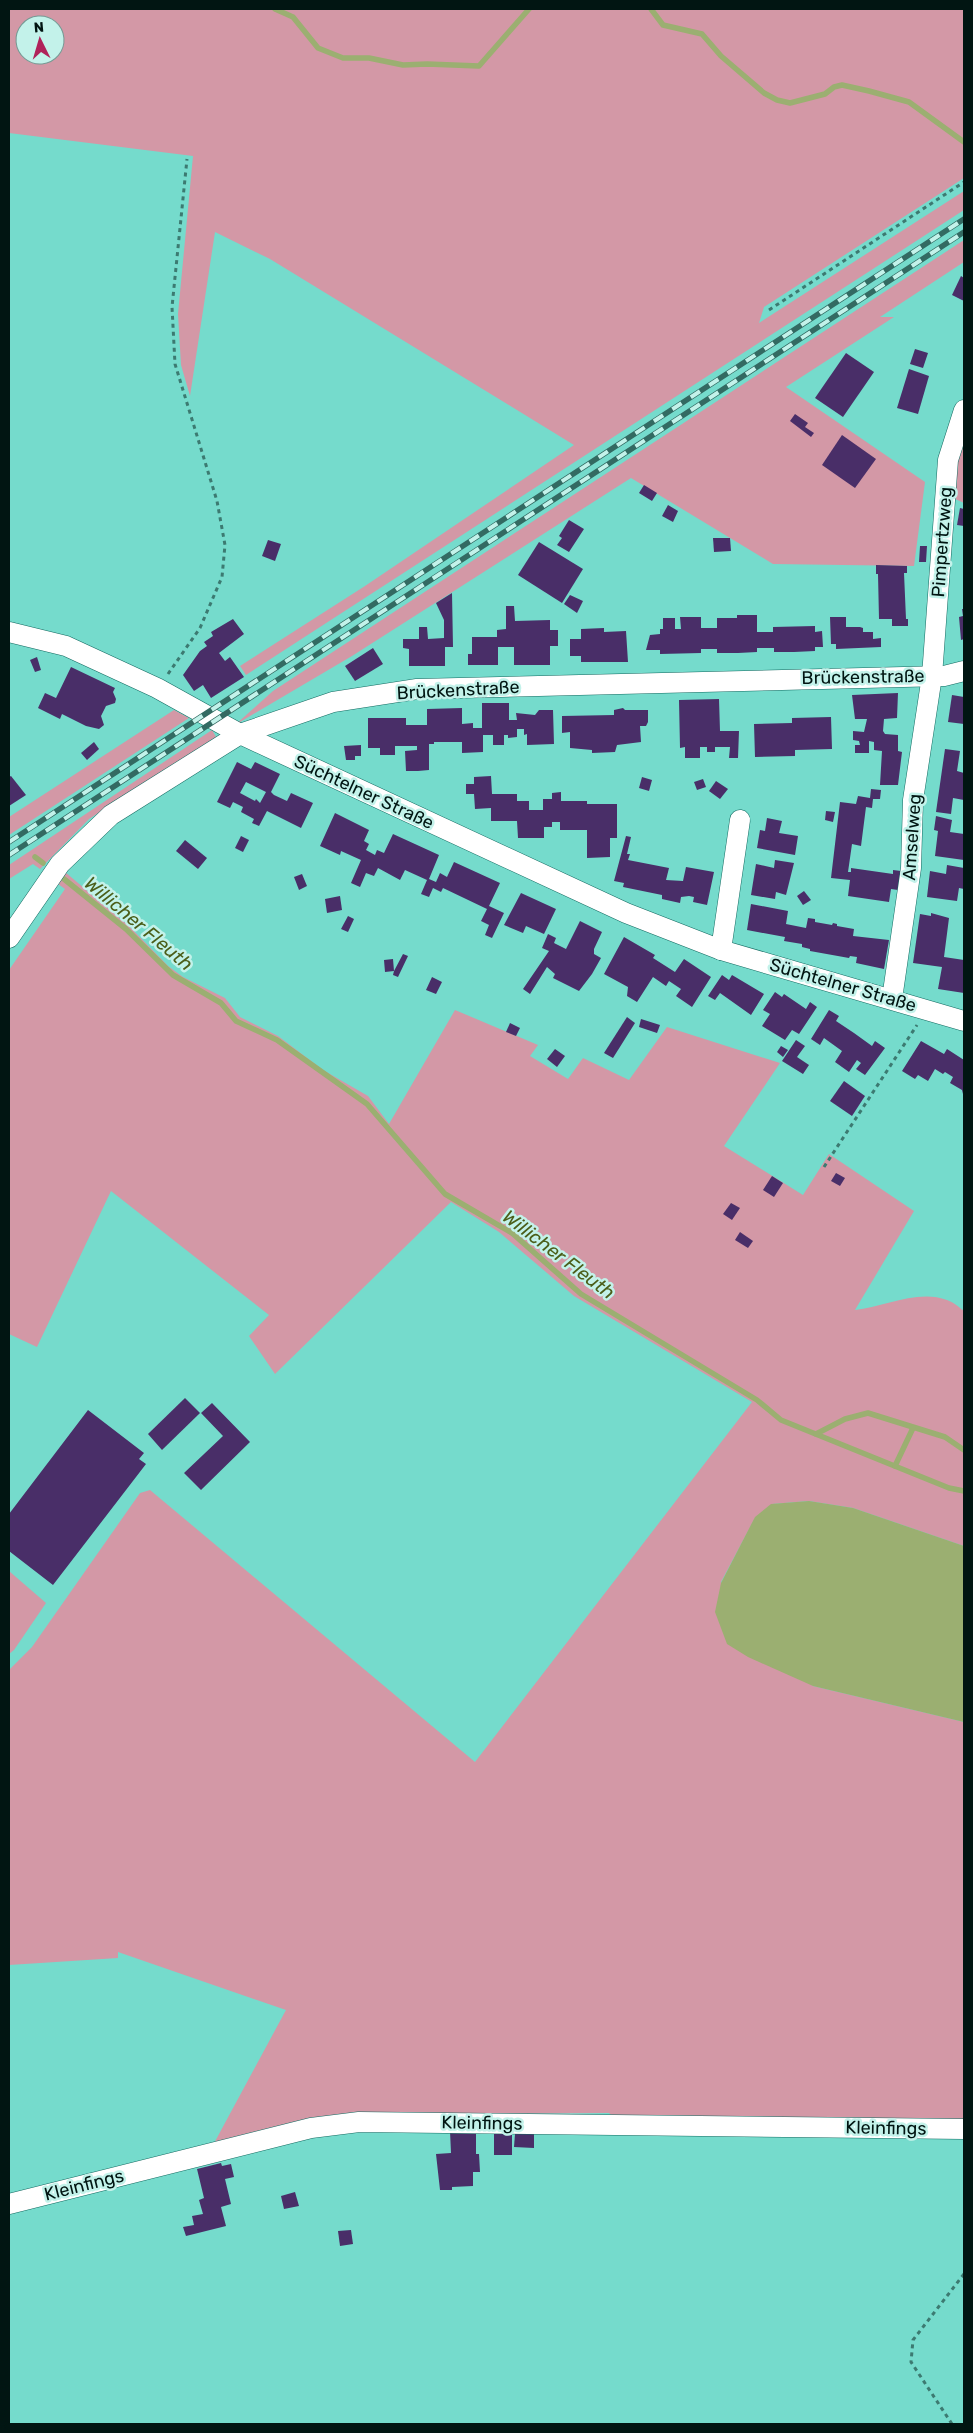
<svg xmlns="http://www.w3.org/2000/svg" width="973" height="2433" viewBox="0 0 973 2433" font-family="Rubik,sans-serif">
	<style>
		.green { fill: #d398a6; fill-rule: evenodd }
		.water { fill: #9baf71 }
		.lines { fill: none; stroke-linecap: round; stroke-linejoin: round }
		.stream { stroke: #9baf71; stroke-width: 5.5 }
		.building { fill: #492e68; fill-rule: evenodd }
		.minor-casing { stroke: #136a61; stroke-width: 21 }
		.path { stroke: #3c7a71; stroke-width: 3; stroke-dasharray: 4 4; stroke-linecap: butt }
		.minor { stroke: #fff; stroke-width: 20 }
		.rail-casing { stroke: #336a62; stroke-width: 5.5 }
		.rail { stroke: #c3f2ea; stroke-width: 4; stroke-dasharray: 11; stroke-linecap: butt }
		.labels { text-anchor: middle; stroke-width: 5; stroke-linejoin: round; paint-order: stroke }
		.street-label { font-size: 18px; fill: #011512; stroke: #c3f2ea }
		.water-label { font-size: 19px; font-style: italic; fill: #4b5e1a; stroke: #c3f2ea }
	</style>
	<rect width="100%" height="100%" fill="#75dbcc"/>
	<g class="green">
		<path d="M9,9H964V178L764,307L759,323L964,191V210L246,675L240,666L365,586L574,445L270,259L215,232L190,396L181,365L178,314L193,156L9,133ZM25,25H55V55H25Z"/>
		<path d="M964,240V262L880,317H894L786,387L925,482L914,566L773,564L631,478L352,656L235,725L273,691Z"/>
		<path d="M964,432V503L953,498L955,460Z"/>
		<path d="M174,710L189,718L9,835V817Z"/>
		<path d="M212,730L216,737L89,819L40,869L33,864L9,879V865Z"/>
		<path d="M65,872L129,926L168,966L183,977L225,998L240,1017L278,1036L323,1070L368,1096L389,1124L455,1010L538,1045L530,1056L568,1079L583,1058L629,1080L667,1027L780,1063L724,1146L803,1195L829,1154L914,1211L855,1310C883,1307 918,1289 947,1300C953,1302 959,1307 964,1311V1546L853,1508L809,1501L772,1504L755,1518L721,1582L813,1686L964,1722V2123L612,2116L609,2113L355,2115L212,2147L286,2010L118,1952V1958L9,1965V1670L32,1647L140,1493L150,1490L475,1762L752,1402L574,1296L499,1232L451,1202L275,1374L249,1336L269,1315L111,1191L37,1347L9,1334V970L65,889L58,884Z"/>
		<path d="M9,1571L46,1603L14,1650L9,1654Z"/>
	</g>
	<path class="water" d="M809,1501L853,1508L964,1546V1722L813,1686L748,1657L727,1644L715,1612L721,1583L755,1517L771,1504Z"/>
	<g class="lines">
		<g class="stream">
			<path d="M275,9L293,17L318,48L343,58H369L403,65L427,64L479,66L529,9"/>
			<path d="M651,9L663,25L702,34L721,56L764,93L777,100L790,103L825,94L834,87L842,85L869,91L909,102L964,142"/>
			<path d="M35,857L43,863"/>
			<path d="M64,879L126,929L173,975L221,1003L236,1021L277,1040L367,1104L445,1194L512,1233L581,1294L757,1400L781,1420L949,1488L964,1491"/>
			<path d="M816,1434L845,1419L868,1413L945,1437L964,1450"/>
			<path d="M895,1466L913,1428"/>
		</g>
	</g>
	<g class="building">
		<path d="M961,276L964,278V301L952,295Z"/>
		<path d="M915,349L928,353L923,368L910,364Z"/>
		<path d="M846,353L874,372L843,417L815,398Z"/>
		<path d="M909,369L929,376L918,414L897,408Z"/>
		<path d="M795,414L808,423L805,427L814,433L811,437L790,421Z"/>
		<path d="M842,435L876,459L855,488L822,465Z"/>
		<path d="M644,485L657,493L652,501L639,493Z"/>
		<path d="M668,505L678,511L673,522L662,516Z"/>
		<path d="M960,508L964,509V526L957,525Z"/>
		<path d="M569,520L584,529L569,552L557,545L562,538L559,536Z"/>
		<path d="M713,538H730L731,551L714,552Z"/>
		<path d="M268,540L281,544L275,561L262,556Z"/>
		<path d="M539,542L583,569L562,603L518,575Z"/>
		<path d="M920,546H927L926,562H919Z"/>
		<path d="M876,565L907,566V573H904L906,619H908V626H892V619H879L878,574H876Z"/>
		<path d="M452,593L453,647H445V666H409V649L403,648V639H419V627H427L428,639L444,638V620L436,603Z"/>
		<path d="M570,595L583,601L577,613L564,604Z"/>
		<path d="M506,606H514L515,621L550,620V630H558V646H550V665H514V647H498V665H468V654H472V637H497V630L506,629Z"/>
		<path d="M962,609H964V639L961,640L959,617L963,616Z"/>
		<path d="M737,615H757V632H773V627L815,626V632L822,631L823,647H815V651L794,652H774V648H757V652L738,653H717V649H701V653L660,654V650H646L650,635L660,634V629H663V618H675V629H681L680,617H701V628H717V618H737Z"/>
		<path d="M830,617H846V627H860L863,628V632H873V639L881,638V647L836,649V644H831Z"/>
		<path d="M233,619L244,634L219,653L225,661L230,657L244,677L211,698L203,685L194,691L183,675L200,651L207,646L204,642L213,636L211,632Z"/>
		<path d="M604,628V632L626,631L628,662H581V656H570V639H581V629Z"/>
		<path d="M373,648L383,664L355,681L345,666Z"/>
		<path d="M37,657L41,670L35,672L30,660Z"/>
		<path d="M71,667L115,688L113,692L116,699L115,703L106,706L101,716L104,725L99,729L86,726L62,714L60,719L38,708L45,693L56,698Z"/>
		<path d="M898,693L897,718L884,719L883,731L885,734L898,735V751L902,752L898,785H880L882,751L874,750V742L869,741V753H855V745H860L859,741L853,740V731L864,732L867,719H855L852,695Z"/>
		<path d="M952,695L964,697V724L948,722Z"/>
		<path d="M719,699L720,731H739L738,758H729L730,747H715V752H707V747H700V758H685V747L680,748L679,700Z"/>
		<path d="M482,703H509V720H517L516,713L535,715L539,710H553L554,744L527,745V734L524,735V729H517V737L508,738V735H504V745H493V735H483V752L462,753V742H434V744H429V770L418,771H406L405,751L417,750V746H395V755H380V748H368V718H406V725H427V709L462,708V724L473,723V728H482Z"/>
		<path d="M623,708L625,710H648V722L646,726H640L641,742L617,745L615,752L592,753V750L570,748V732L562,733V716L614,715V710Z"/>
		<path d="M831,717L832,749L795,750V756L755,757L754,724L792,723V718Z"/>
		<path d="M94,742L99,749L87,760L81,753Z"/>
		<path d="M361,745V756H355V760H346L344,746Z"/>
		<path d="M945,749L960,751L957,771L964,773V800L953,798L951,814L936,812Z"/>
		<path d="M237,762L251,769L255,762L280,774L271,792L274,795L287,801L291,793L313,803L301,828L267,811L259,826L252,823L254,819L241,812L243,807L233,802L230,808L217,802ZM246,782L266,792L260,803L256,799L255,801L240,793Z"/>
		<path d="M11,776L26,795L9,806V777Z"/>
		<path d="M491,776L492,794H517V801H529V810H543V799H552V793L561,792V801H587V804H617V838H610V857L587,858V830H560V822H552V827H544V838H518L517,821H491V808L475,809L474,794H466V784H474V777Z"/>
		<path d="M642,777L652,780L649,791L639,788Z"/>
		<path d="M703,779L706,787L697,790L694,782Z"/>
		<path d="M716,781L728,789L720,799L709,791Z"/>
		<path d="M871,789L881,790L880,799H873L872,808L866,807L861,846L852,844L848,872H851V868L893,874V870L901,871L898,890L891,889L889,902L848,896L850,880L831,878L840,802L856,804L858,796L870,798Z"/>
		<path d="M826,811L835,812L833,822L825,820Z"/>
		<path d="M335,813L369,830L364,841L369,844L366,850L375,855L377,850L384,853L393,834L439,855L429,879L436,882L440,873L447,877L454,862L500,883L489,906L504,913L492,938L485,935L489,925L481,921L487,909L443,888L441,892L433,888L429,897L421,894L427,880L405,870L400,880L378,868L374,876L366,873L360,887L351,883L361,860L341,851L340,855L320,846Z"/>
		<path d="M936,816L952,820L950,832L964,834V860L935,856L938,831L934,830Z"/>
		<path d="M767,818L782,821L779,833L798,836L795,855L757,848L760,830L765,831Z"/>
		<path d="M241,836L249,840L243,852L235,848Z"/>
		<path d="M626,836L631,837L627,854H630L628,860L669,868L666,880L683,881L686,867L714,872L707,905L693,902L694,897L689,896L681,897L680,903L662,899V895L623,887L624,883L614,881Z"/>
		<path d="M185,840L207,858L198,869L176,851Z"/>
		<path d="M775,860L794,863L786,895L776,892L775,899L751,895L756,864L774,868Z"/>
		<path d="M947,865L964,868V889L959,888L957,901L927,897L930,871L946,874Z"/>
		<path d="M302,874L307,886L299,890L294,877Z"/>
		<path d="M804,891L811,900L803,905L797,896Z"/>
		<path d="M521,893L556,909L544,934L526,926L523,933L504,925Z"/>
		<path d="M340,896L342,910L327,913L325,899Z"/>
		<path d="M751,904L788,911L786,924L806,928L808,918L815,919V922L832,925L833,923L837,924V926L854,929L853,936L889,940L884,969L856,963L857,957L850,956L849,958L810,951V949L802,947V944L784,941L785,937L747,930Z"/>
		<path d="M931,913L949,918L944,957L964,960V993L938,989L942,967L913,963L920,914L931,916Z"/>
		<path d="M348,916L354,919L348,932L341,929Z"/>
		<path d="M580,921L602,932L594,949V954L601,958L592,974L579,991L553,978L555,974L547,967L530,994L523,989L549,951L542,948L548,934L556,938L554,943L566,949Z"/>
		<path d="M624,937L655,955L653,958L675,972L684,959L711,977L692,1007L676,996L681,989L669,981L666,986L653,977L637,1002L627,996L628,987L604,974Z"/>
		<path d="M403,954L408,956L398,977L393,975L394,971L385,972L384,960L393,959L394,971Z"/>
		<path d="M722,975L729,980L732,975L764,994L751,1015L720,993L715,1000L708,996Z"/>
		<path d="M432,977L442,982L436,994L426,990Z"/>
		<path d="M775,992L782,997L784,994L806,1009L810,1002L817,1007L799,1034L792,1030L785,1040L762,1026L770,1014L763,1010Z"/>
		<path d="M829,1010L839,1016L836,1021L854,1033L872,1046L875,1041L885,1048L865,1075L856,1069L861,1063L857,1060L849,1072L835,1062L842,1051L824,1038L820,1045L811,1039Z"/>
		<path d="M627,1017L635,1023L613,1058L604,1053Z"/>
		<path d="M641,1019L660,1025L657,1033L639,1027Z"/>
		<path d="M510,1023L520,1028L516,1036L506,1032Z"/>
		<path d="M796,1040L805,1046L797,1057L809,1065L803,1074L782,1061Z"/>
		<path d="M921,1041L944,1054L947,1049L964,1060V1098L962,1090L950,1083L953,1077L945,1072L943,1074L935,1069L928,1081L918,1075L915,1079L902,1071Z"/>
		<path d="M781,1046L788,1050L783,1057L777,1052Z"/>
		<path d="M555,1049L565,1056L557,1067L547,1059Z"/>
		<path d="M844,1081L865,1096L852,1116L830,1101Z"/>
		<path d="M836,1173L845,1178L840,1186L831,1181Z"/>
		<path d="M772,1176L783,1183L774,1197L763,1190Z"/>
		<path d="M731,1203L740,1208L732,1220L723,1214Z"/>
		<path d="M740,1232L753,1241L748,1248L735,1240Z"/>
		<path d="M185,1398L200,1413L162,1450L148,1434Z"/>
		<path d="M212,1403L250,1442L201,1490L184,1473L223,1436L201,1413Z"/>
		<path d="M88,1410L144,1453L139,1459L146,1464L53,1585L9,1551V1514Z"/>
		<path d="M450,2131H476V2154H479L480,2172H473V2186L452,2187V2190H440L436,2154L451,2153Z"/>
		<rect x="494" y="2134" width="18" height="21"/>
		<path d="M515,2134H534V2148L514,2147Z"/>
		<path d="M221,2163L222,2166L231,2164L234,2177L225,2179L231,2204L221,2207L226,2226L186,2236L183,2227L194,2225L192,2216L203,2214L199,2200L204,2198L197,2169Z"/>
		<path d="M295,2192L299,2206L284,2209L281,2196Z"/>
		<path d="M351,2230L353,2244L340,2246L338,2231Z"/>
	</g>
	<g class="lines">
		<g class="minor-casing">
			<g id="minor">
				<path d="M9,632L66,646L157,688L240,734L626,913L721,950L964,1021"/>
				<path d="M9,938L60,864L111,815L240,734L333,702L417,689L944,676L964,671"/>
				<path d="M721,950L740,820"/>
				<path d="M892,999L911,868L913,800L932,676L948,460L964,410"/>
				<path d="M9,2204L311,2128L359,2122L964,2129"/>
			</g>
		</g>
		<g class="path">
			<path d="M769,310L964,182"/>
			<path d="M168,674L200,628L222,577L225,545L217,501L175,364L172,307L187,159"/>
			<path d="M824,1167L917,1025"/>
			<path d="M952,2424L911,2362L913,2340L964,2274"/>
		</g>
		<use href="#minor" class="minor"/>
		<g class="rail-casing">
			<g id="rail">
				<path d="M9,842L964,219"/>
				<path d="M9,855L964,232"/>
			</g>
		</g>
		<use href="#rail" class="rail"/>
	</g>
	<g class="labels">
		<g class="street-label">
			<text transform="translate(942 542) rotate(-86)" y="6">Pimpertzweg</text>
			<text transform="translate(863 677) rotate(-1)" y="6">Brückenstraße</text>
			<text transform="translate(458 690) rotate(-3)" y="6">Brückenstraße</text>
			<text transform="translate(364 792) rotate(25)" y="6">Süchtelner Straße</text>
			<text transform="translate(912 837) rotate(-86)" y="6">Amselweg</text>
			<text transform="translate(843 985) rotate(16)" y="6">Süchtelner Straße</text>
			<text transform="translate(482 2123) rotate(1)" y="6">Kleinfings</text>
			<text transform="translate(886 2128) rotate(1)" y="6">Kleinfings</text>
			<text transform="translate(84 2185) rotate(-14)" y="6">Kleinfings</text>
		</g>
		<g class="water-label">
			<text transform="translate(139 923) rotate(40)" y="7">Willicher Fleuth</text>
			<text transform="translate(559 1254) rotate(37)" y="7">Willicher Fleuth</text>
		</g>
	</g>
	<rect width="973" height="2433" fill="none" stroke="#011512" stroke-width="20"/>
	<g transform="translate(40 40) rotate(355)"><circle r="24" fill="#c3f2ea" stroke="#759a94"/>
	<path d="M0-4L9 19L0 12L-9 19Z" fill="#b0225a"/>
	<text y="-8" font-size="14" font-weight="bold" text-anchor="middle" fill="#011512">N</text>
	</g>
</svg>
